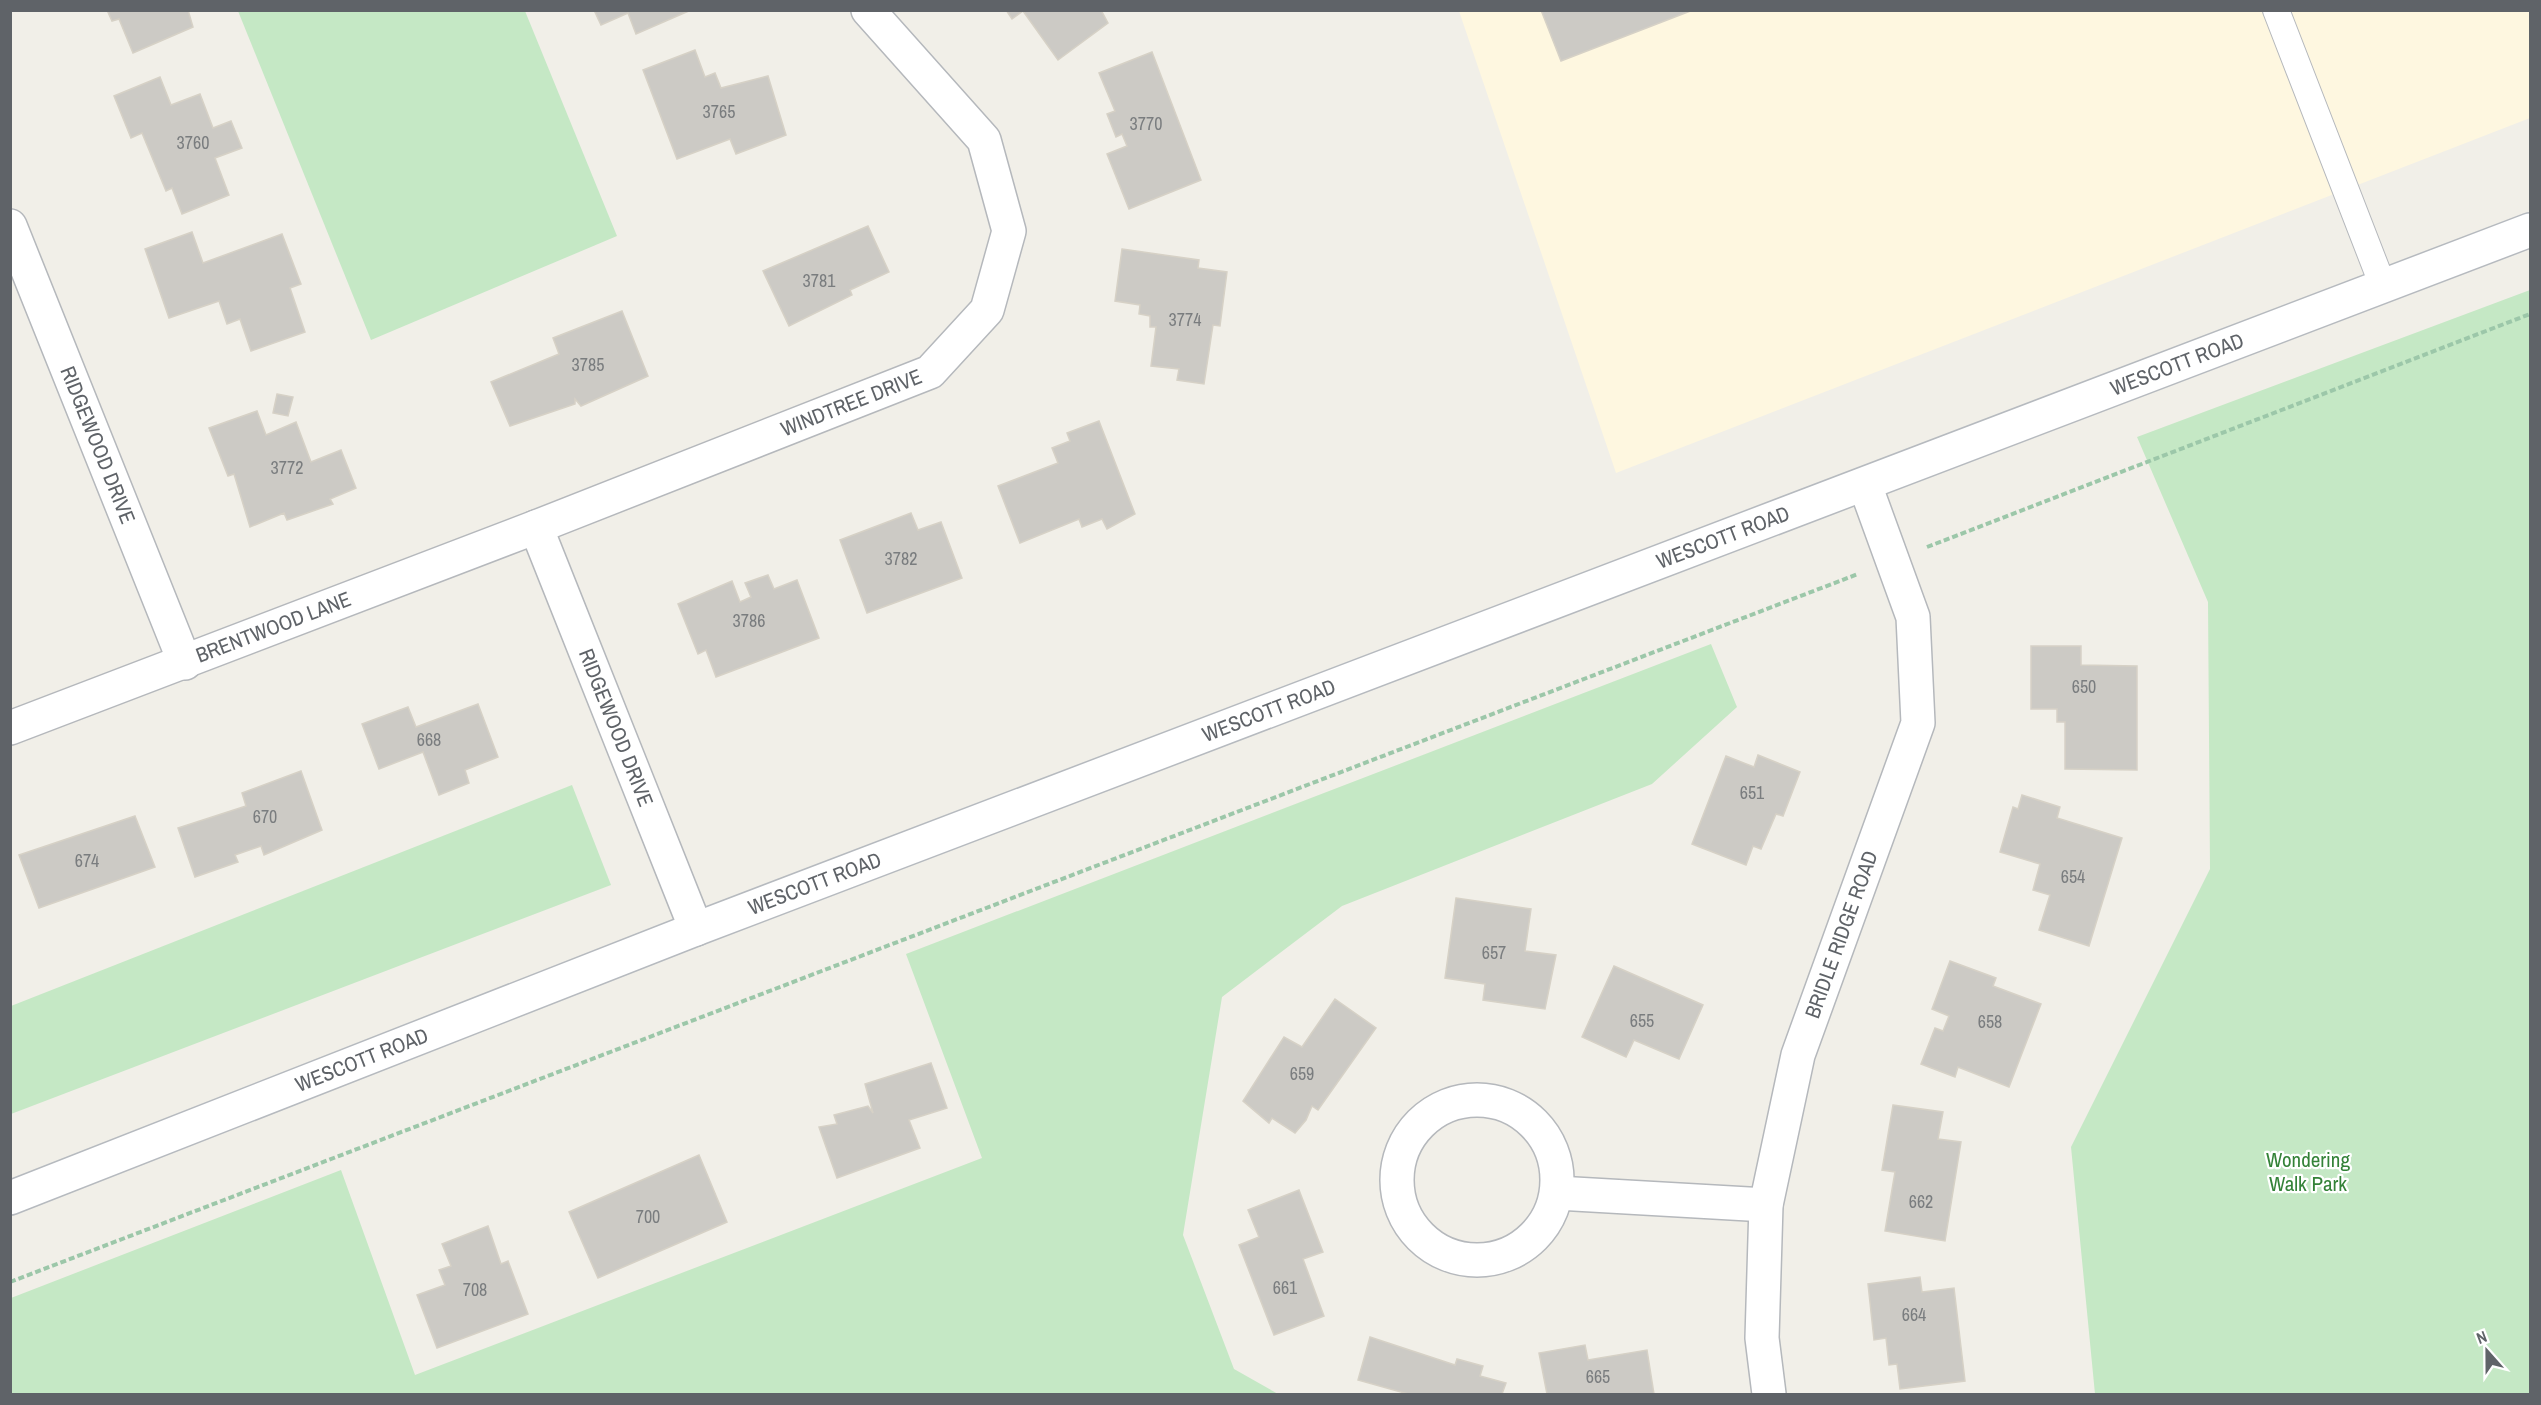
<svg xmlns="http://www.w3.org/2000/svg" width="2541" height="1405" viewBox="0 0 2541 1405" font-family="'Archivo Narrow',sans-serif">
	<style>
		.commercial { fill: #fef7e0 }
		.green { fill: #c5e8c5 }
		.building { fill: #cccac5; stroke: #d6d1c6; stroke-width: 1.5 }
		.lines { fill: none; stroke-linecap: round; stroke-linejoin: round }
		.lane-casing { stroke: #b5b8bc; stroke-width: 28 }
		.street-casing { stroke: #b5b8bc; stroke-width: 36 }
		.secondary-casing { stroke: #b6babf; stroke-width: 36 }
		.path { stroke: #9cc7a9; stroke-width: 4; stroke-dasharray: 6 3; stroke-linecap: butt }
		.lane { stroke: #fff; stroke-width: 26 }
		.street { stroke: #fff; stroke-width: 33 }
		.secondary { stroke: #fff; stroke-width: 33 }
		.labels { text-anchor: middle; stroke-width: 4.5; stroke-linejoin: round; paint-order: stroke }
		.number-label { font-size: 18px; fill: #7a7d7f }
		.street-label { font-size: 21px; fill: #5f6368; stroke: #fff }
		.park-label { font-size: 21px; fill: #348238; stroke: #fff }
	</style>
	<rect width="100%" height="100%" fill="#f1efe8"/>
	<path class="commercial" d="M1459,11H2530V118L1616,473Z"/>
	<g class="green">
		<path d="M238,11H525L617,236L371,340Z"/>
		<path d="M2530,290V1394H2095L2071,1147L2210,869L2208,602L2137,437Z"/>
		<path d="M1711,644L1737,707L1652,784L1342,906L1222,997L1183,1235L1234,1369L1278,1394H11V1298L341,1170L415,1375L982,1158L906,954Z"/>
		<path d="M572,785L611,885L11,1114V1006Z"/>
	</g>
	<g class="building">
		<path d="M107,10H188L193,27L133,53L119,19L112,21Z"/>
		<path d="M594,10H691L636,34L628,13L601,25Z"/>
		<path d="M1006,10H1101L1108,23L1058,60L1023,11L1012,19Z"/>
		<path d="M1541,10H1693L1561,61Z"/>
		<path d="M695,50L705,77L715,73L721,88L768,76L786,135L736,154L730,139L677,159L643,70Z"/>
		<path d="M1152,52L1201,180L1129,209L1107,154L1127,146L1122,134L1116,137L1107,114L1115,111L1099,73Z"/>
		<path d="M160,77L171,105L200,94L213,128L231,121L242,148L215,158L229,195L182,214L172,188L166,191L142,133L131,138L114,96Z"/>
		<path d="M868,226L889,272L850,290L852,295L789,326L763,271Z"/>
		<path d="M192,232L203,263L282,234L301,284L290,288L305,332L251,351L240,319L227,324L219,301L169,318L145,249Z"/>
		<path d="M1122,249L1199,260L1198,268L1227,272L1220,326L1213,325L1204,384L1177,380L1179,369L1151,366L1156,327H1150V316L1139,314L1140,305L1115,301Z"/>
		<path d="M622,311L648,376L581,406L575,399V404L510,426L491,382L559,354L553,338Z"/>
		<path d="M277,394L293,397L288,416L273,413Z"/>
		<path d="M257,411L266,435L296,422L311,462L341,450L356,488L330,499L333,504L287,520L284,513L250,527L234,474L228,476L209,428Z"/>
		<path d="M1099,421L1135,514L1107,529L1102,519L1082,527L1079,519L1020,543L998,486L1058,463L1052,448L1070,441L1067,433Z"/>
		<path d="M911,513L918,530L941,522L962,578L867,613L840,540Z"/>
		<path d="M768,575L774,589L797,580L819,638L716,677L706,650L698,654L678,604L732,581L740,602L751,597L745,583Z"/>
		<path d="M2031,646H2081V665L2137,666V770L2065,769V722H2057V709H2031Z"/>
		<path d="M478,704L498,757L465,770L469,783L439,795L423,752L379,769L362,724L408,707L416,727Z"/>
		<path d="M1758,755L1800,772L1783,816L1776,814L1761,849L1753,846L1746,865L1692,844L1726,756L1754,767Z"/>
		<path d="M301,771L322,830L264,855L261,846L235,855L238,862L195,877L178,828L246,806L242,793Z"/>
		<path d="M2022,795L2060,807L2057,818L2122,838L2089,946L2039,930L2050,895L2033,890L2040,864L2000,852L2013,807L2018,809Z"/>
		<path d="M135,816L155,867L39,908L19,855Z"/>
		<path d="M1456,898L1531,909L1525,951L1556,955L1545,1009L1483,1000L1485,984L1445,978Z"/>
		<path d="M1950,961L1996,978L1993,986L2041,1004L2009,1087L1958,1067L1955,1077L1921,1064L1935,1028L1943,1031L1949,1016L1932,1009Z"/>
		<path d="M1614,966L1703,1005L1679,1059L1634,1040L1626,1057L1582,1037Z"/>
		<path d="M1335,999L1376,1028L1318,1110L1312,1106L1306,1120L1295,1133L1272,1118L1269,1123L1243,1101L1284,1037L1302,1047Z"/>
		<path d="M931,1063L947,1108L909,1120L920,1148L837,1178L819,1127L837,1124L834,1115L868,1106L873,1113L865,1084Z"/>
		<path d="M1893,1105L1943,1112L1938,1139L1961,1142L1945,1241L1885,1231L1895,1172L1882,1170Z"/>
		<path d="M699,1155L727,1222L598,1278L569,1212Z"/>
		<path d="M1299,1190L1323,1252L1303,1259L1324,1316L1274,1335L1239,1245L1259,1237L1248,1210Z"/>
		<path d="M488,1226L501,1264L508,1261L528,1314L437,1348L417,1295L445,1285L439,1270L451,1266L442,1244Z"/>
		<path d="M1920,1277L1922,1292L1954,1288L1965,1381L1900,1389L1897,1364L1889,1365L1886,1338L1874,1340L1868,1284Z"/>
		<path d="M1370,1337L1455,1365L1457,1359L1483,1366L1480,1376L1506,1383L1502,1394H1408L1358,1380Z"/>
		<path d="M1585,1345L1588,1360L1647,1350L1654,1394H1547L1539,1353Z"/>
	</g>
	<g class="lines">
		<g class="lane-casing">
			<path id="lane" d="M2276,10L2383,286"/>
		</g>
		<g class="street-casing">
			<g id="street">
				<path id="s1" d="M10,226L185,663"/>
				<path id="s2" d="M536,527L696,929"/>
				<path id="s3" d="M10,728L536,527L930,372L987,310L1009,231L984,140L868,10"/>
				<circle cx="1477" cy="1180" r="80"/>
				<path d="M1557,1193L1766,1205"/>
				<path id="s4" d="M1769,1394L1762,1338L1766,1205L1798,1055L1918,723L1913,617L1865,485"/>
			</g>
		</g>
		<g class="secondary-casing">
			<g id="secondary">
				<path id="s5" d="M10,1198L696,929L2530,230"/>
			</g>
		</g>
		<g class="path">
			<path d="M1927,547L2530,314"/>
			<path d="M10,1282L1858,574"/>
		</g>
		<use href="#lane" class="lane"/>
		<use href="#street" class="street"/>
		<use href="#secondary" class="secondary"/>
	</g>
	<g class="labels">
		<g class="number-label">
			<text x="719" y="118">3765</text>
			<text x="1146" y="130">3770</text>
			<text x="193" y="149">3760</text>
			<text x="819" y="287">3781</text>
			<text x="1185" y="326">3774</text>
			<text x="588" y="371">3785</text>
			<text x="287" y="474">3772</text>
			<text x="901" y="565">3782</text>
			<text x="749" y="627">3786</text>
			<text x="2084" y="693">650</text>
			<text x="429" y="746">668</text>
			<text x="1752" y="799">651</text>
			<text x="265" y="823">670</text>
			<text x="87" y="867">674</text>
			<text x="2073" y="883">654</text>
			<text x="1494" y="959">657</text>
			<text x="1642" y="1027">655</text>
			<text x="1990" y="1028">658</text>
			<text x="1302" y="1080">659</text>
			<text x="1921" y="1208">662</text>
			<text x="648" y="1223">700</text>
			<text x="1285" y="1294">661</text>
			<text x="475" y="1296">708</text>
			<text x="1914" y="1321">664</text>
			<text x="1598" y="1383">665</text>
		</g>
		<g class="street-label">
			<text dy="7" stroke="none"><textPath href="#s5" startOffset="2322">WESCOTT ROAD</textPath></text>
			<text dy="7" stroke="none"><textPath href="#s3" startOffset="902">WINDTREE DRIVE</textPath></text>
			<text dy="7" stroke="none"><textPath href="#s1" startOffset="236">RIDGEWOOD DRIVE</textPath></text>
			<text dy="7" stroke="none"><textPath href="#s5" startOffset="1836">WESCOTT ROAD</textPath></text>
			<text dy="7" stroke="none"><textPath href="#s3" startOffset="282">BRENTWOOD LANE</textPath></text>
			<text dy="7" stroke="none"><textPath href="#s5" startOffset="1350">WESCOTT ROAD</textPath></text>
			<text dy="7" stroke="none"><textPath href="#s2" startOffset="216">RIDGEWOOD DRIVE</textPath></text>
			<text dy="7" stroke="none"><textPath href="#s5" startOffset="864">WESCOTT ROAD</textPath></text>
			<text dy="7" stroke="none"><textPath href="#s4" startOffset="471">BRIDLE RIDGE ROAD</textPath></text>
			<text dy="7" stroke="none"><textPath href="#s5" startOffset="378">WESCOTT ROAD</textPath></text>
		</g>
		<g class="park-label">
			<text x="2308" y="1167">Wondering<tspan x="2308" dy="24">Walk Park</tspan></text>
		</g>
	</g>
	<rect width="2541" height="1405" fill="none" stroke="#5f6368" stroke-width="24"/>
	<g transform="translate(2487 1351) rotate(339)" stroke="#ffffff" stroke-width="4.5" paint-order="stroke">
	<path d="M0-4.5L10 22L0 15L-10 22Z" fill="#5f6368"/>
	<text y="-9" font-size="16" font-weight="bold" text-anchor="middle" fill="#5f6368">N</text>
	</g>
</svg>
